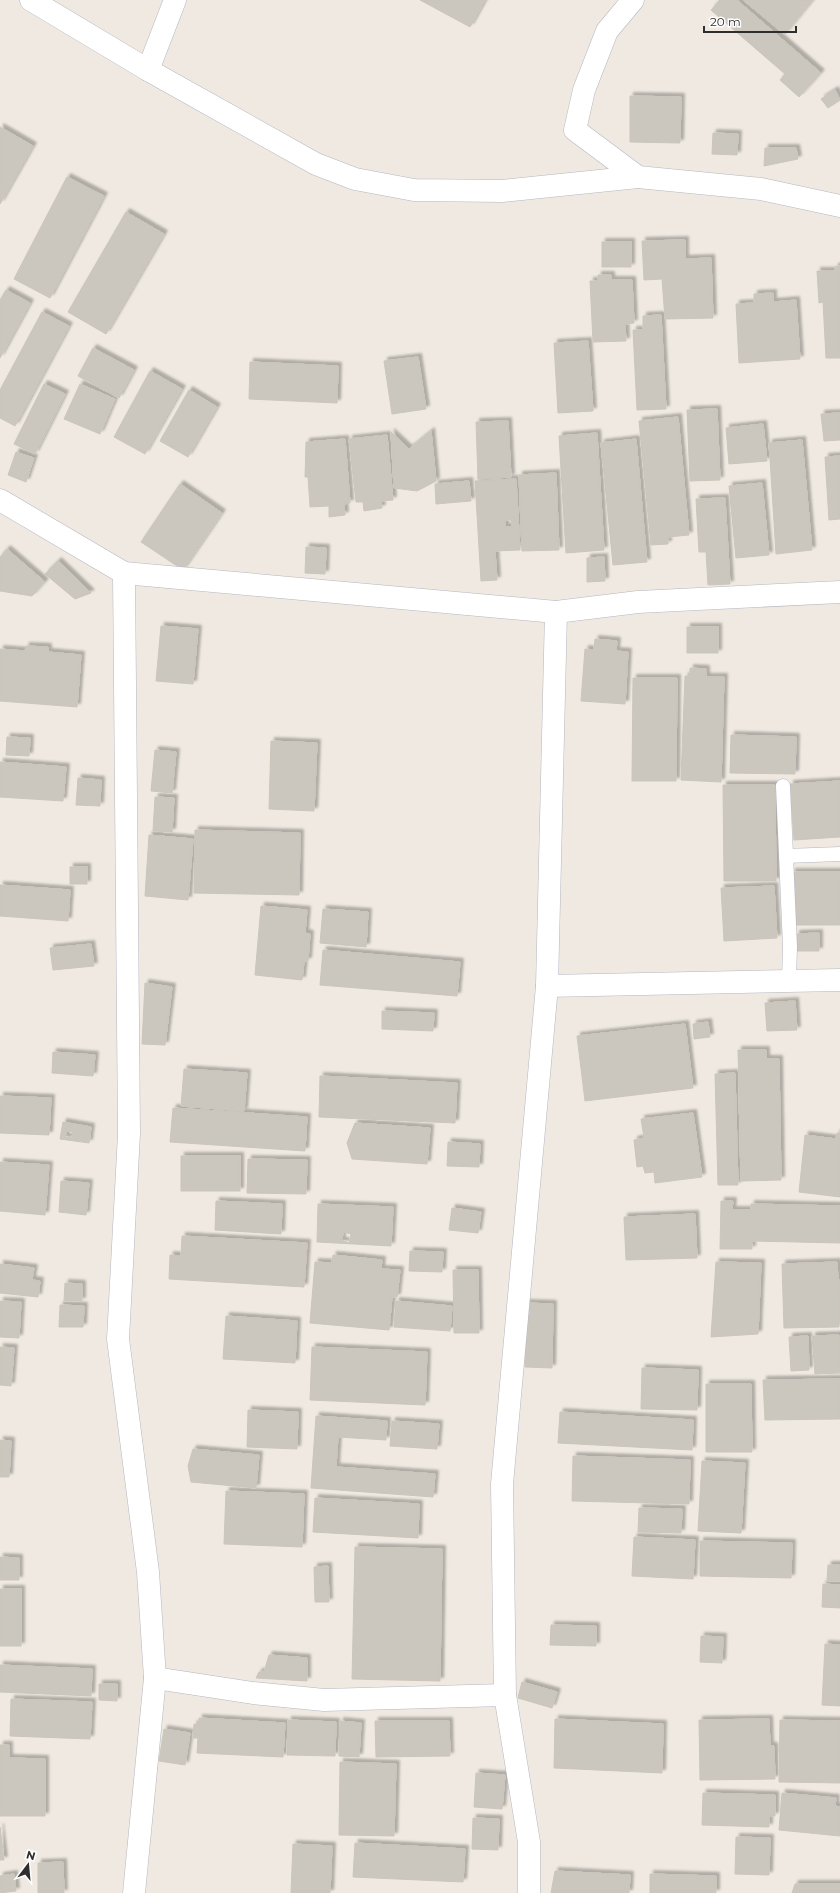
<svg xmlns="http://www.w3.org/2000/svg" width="840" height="1893" viewBox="0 0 840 1893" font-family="Montserrat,sans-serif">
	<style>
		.building { fill: #cbc7bf; stroke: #cbc5ba; fill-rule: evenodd; filter: url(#shadow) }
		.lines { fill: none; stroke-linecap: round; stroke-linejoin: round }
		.lane-casing { stroke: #b4b7c1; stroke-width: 15 }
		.street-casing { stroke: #b4b7c1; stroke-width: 23 }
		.lane { stroke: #fff; stroke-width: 14 }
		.street { stroke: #fff; stroke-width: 22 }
	</style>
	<defs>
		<filter id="shadow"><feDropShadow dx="3.5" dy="-3.5" stdDeviation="1" flood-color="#0004"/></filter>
	</defs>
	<rect width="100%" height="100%" fill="#efe9e1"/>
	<g class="building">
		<path d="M420,0H485L470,27Z"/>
		<path d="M720,0H737L821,73L799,97L780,80L785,74L711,10Z"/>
		<path d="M743,0H813L785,34Z"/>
		<path d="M835,90L840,100L828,108L821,99Z"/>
		<path d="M630,96L681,97L680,143L630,142Z"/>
		<path d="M0,127L33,146L0,204Z"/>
		<path d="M713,133L738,134L737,155L712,154Z"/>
		<path d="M765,148H796L798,159L764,166Z"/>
		<path d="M67,177L104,196L50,298L14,279Z"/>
		<path d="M126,212L164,234L106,334L68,312Z"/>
		<path d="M685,240V259L711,258L713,318L665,319L662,279L644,280L642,241Z"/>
		<rect x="602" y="242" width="29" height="25"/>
		<path d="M840,266V358H826L823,302L819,303L817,271H835V267Z"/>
		<path d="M598,275H611V280H632L634,323L625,324L626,341L593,342L590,281H598Z"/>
		<path d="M6,290L30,303L0,358V300Z"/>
		<path d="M773,293V302L796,300L800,359L739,363L736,304L754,303V294Z"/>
		<path d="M42,312L69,326L15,426L0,418V390Z"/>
		<path d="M661,315L666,409L637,410L633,330H643V316Z"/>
		<path d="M588,341L593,411L558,413L554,343Z"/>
		<path d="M93,348L134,370L119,398L78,376Z"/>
		<path d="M418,357L426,409L392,414L384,361Z"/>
		<path d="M250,362L338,366L337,403L249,399Z"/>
		<path d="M150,371L182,389L145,454L114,437Z"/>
		<path d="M44,384L65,394L35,454L14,444Z"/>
		<path d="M80,384L115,399L100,434L64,419Z"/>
		<path d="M189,390L217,407L188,457L160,441Z"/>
		<path d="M717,409L720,480L690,481L687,410Z"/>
		<path d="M840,413V440L824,441L821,414Z"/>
		<path d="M678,417L689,535L668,537V544L651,545L639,421Z"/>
		<path d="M508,421L511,477L478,479L476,422Z"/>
		<path d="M763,424L767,461L729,464L726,428Z"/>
		<path d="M431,431L436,481L417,491L394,488L391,432L409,449Z"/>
		<path d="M597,433L604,550L566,553L559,436Z"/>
		<path d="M387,435L393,500L381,501L382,508L364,511L363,502H356L349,439Z"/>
		<path d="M345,439L350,503L344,504L345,515L329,517V506L310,507L308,477H305L306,442Z"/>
		<path d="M636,439L647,562L613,565L601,443Z"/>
		<path d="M802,440L812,550L776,554L769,443Z"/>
		<path d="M16,452L34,458L26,482L8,475Z"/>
		<path d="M840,456V519L829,520L825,457Z"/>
		<path d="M556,473L559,550L522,551L519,475Z"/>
		<path d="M516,479L520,550L495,551L497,580L481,581L475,481ZM505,520H511L512,527H505Z"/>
		<path d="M469,481L471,501L436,504L435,484Z"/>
		<path d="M762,483L769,555L736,558L729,486Z"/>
		<path d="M180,484L222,513L183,570L141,542Z"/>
		<path d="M725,498L730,584L708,585L706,552H699L696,499Z"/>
		<path d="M306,547L326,548L325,574L305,573Z"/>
		<path d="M7,549L45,582L32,596L0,591V557Z"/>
		<path d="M604,557L605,581L587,582V558Z"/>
		<path d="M58,561L91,593L75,599L45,574Z"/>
		<path d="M161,626L198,629L193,684L156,681Z"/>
		<rect x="687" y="627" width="31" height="26"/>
		<path d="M595,639L617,641L616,651L628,652L625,704L581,701L585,649L594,650Z"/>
		<path d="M26,646L48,647V652L81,655L77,707L0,701V649L25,651Z"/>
		<path d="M690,668L706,669V677H724L721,782L681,780L685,676H690Z"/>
		<path d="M633,678H677L676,781H632Z"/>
		<path d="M731,735L796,737L795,774L730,773Z"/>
		<path d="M7,737L30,738L29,756L6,755Z"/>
		<path d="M271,741L317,743L314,811L269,809Z"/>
		<path d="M155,750L176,752L172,793L151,791Z"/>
		<path d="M0,762L66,767L63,801L0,797Z"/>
		<path d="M78,778L101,780L100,806L76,805Z"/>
		<path d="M840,781V837L794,840L790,784Z"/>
		<path d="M723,785H775L776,881H724Z"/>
		<path d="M155,797L174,798L172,832L153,831Z"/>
		<path d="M195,830L300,833L299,895L194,893Z"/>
		<path d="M149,835L193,839L188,900L145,896Z"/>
		<rect x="70" y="867" width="17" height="17"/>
		<rect x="792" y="872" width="48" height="53"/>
		<path d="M0,885L70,890L68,921L0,916Z"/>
		<path d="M774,886L777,938L724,941L721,888Z"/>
		<path d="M261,906L307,910L305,933L310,934L308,961H304L302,980L255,975Z"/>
		<path d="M323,909L368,912L366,947L320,943Z"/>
		<path d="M819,933V951H797L796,934Z"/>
		<path d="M91,944L94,966L53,970L50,948Z"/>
		<path d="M323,950L460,962L457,996L320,985Z"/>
		<path d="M145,983L172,987L165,1045L142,1044Z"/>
		<path d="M795,1001L797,1030L767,1031L765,1003Z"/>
		<path d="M382,1011L434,1013L433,1031L382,1029Z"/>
		<path d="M708,1022L710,1037L694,1039L693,1024Z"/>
		<path d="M685,1024L693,1088L585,1101L577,1036Z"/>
		<path d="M738,1050H766V1059H779L781,1180L741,1181Z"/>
		<path d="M53,1052L95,1055L93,1076L52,1073Z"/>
		<path d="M184,1069L247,1073L244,1111L181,1106Z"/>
		<path d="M735,1073L738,1185H718L715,1074Z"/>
		<path d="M320,1076L457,1083L455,1123L319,1117Z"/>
		<path d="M0,1096L51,1098L49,1135L0,1133Z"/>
		<path d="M173,1108L307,1117L305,1151L170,1142Z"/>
		<path d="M693,1113L702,1177L655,1183L654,1172L645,1173L643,1166L637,1167L634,1140L644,1138L641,1119Z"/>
		<path d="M63,1122L91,1127L89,1143L60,1139ZM67,1131L73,1132L72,1138L65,1137Z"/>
		<path d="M355,1123L430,1128L427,1164L352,1159L347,1143Z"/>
		<path d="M837,1133H840V1197L799,1192L805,1135L836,1139Z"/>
		<path d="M448,1142L480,1144L479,1167L447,1166Z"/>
		<rect x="181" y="1156" width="59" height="35"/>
		<path d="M248,1159L307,1160L306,1194L247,1193Z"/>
		<path d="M0,1162L49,1165L45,1215L0,1211Z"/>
		<path d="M61,1181L89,1183L86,1215L59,1212Z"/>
		<path d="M216,1201L282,1204L281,1234L215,1230Z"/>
		<path d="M721,1201H733L732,1210H751V1204L840,1206V1243L752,1241V1249H720Z"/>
		<path d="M318,1204L393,1207L391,1246L317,1242ZM344,1232L351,1234L349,1243L341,1240Z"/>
		<path d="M452,1208L481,1212L478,1233L449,1230Z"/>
		<path d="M695,1214L697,1258L626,1260L624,1217Z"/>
		<path d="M182,1236L307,1243L304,1287L169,1279L170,1255L181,1256Z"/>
		<path d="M410,1251L443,1252L442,1272L409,1271Z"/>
		<path d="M333,1255L382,1260L381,1269L400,1270L397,1297H392L389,1330L310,1323L315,1262L332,1263Z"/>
		<path d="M716,1262L761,1263L758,1334L711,1337Z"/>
		<path d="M837,1262L838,1280H840L839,1327L784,1328L782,1264Z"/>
		<path d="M0,1264L34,1268L32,1280L40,1281L38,1297L0,1293Z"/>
		<path d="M453,1270H478L479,1333H454Z"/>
		<path d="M65,1283L82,1284V1301H64Z"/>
		<path d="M0,1301L21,1302L19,1338L0,1337Z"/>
		<path d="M396,1301L452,1306L450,1331L394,1327Z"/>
		<path d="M526,1303L553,1304L552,1368L525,1367Z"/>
		<path d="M60,1305L84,1306L83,1327H59Z"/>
		<path d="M226,1316L297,1321L295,1363L223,1359Z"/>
		<path d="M839,1335L840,1373L815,1374L812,1336Z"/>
		<path d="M808,1336L809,1370L791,1371L789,1337Z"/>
		<path d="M0,1347L14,1348L11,1386L0,1385Z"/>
		<path d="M312,1347L427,1352L425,1405L310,1400Z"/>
		<path d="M642,1368L698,1370L697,1410L641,1409Z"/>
		<path d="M840,1379V1419L765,1420L763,1380Z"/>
		<path d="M706,1384H751L752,1452H706Z"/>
		<path d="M248,1410L298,1412L297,1449L247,1447Z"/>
		<path d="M560,1412L693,1420L692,1450L558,1443Z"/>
		<path d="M316,1416L387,1421L386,1440L338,1437L336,1467L435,1474L433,1497L311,1488Z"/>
		<path d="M392,1421L439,1424L437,1449L390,1446Z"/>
		<path d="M0,1440L11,1441L9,1477H0Z"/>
		<path d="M193,1449L259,1455L256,1488L191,1482L188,1466Z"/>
		<path d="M573,1456L690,1460L689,1504L572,1501Z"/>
		<path d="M702,1461L745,1463L741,1533L698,1531Z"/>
		<path d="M226,1491L304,1494L302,1547L224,1544Z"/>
		<path d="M315,1498L419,1504L418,1538L313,1532Z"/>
		<path d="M639,1508L682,1509L681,1533L638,1532Z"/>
		<path d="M634,1537L695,1540L693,1579L632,1576Z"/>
		<path d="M700,1541L792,1543L791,1578L700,1576Z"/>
		<path d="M355,1547L442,1549L440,1681L352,1679Z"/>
		<path d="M0,1557L19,1558V1580H0Z"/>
		<path d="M828,1565H840V1581H827Z"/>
		<path d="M328,1566L329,1602H315L314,1567Z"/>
		<path d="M823,1584L840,1585V1608L822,1607Z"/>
		<rect x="0" y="1589" width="21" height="57"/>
		<path d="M551,1625L596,1626V1646L550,1645Z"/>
		<path d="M701,1636L723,1637L722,1663L700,1662Z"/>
		<path d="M825,1644L840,1645V1706L822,1705Z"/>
		<path d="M269,1655L307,1658V1681L256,1678L259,1672H264Z"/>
		<path d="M0,1665L92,1669L91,1696L0,1692Z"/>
		<path d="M522,1682L557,1692L552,1708L518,1698Z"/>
		<path d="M99,1684H117V1701L99,1700Z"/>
		<path d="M11,1699L92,1702L90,1739L10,1736Z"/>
		<path d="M199,1718L285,1723L283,1757L197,1753L198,1738H193L194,1724L199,1725Z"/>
		<path d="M555,1719L663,1724L662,1773L554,1768Z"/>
		<path d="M769,1719L770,1746H774L775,1779L700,1780L699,1720Z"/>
		<path d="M288,1720L336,1722L335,1756L287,1755Z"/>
		<path d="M780,1720L840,1721V1783L779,1782Z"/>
		<path d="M340,1721L361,1723L359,1757L339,1756Z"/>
		<path d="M375,1721H449L450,1756L376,1757Z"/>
		<path d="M164,1729L190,1733L185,1765L159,1761Z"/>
		<path d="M0,1745H9V1758L45,1759V1816H0Z"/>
		<path d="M340,1762L396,1764L394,1836L339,1835Z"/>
		<path d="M476,1773L505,1775L502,1809L474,1807Z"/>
		<path d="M703,1793L775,1795V1816H769V1827L702,1825Z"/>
		<path d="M782,1793L836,1798L835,1806L840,1807V1836L779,1830Z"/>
		<path d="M473,1818L499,1819L498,1850L472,1849Z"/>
		<path d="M0,1827L4,1860H0Z"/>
		<path d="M736,1837L770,1838L769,1875L735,1874Z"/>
		<path d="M355,1843L465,1849L463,1882L353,1877Z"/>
		<path d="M293,1844L332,1846L330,1893H291Z"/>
		<path d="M63,1862L64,1893H38V1863Z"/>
		<path d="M555,1871L630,1875L629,1893H551Z"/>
		<path d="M14,1874L16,1891L0,1893V1876Z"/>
		<path d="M650,1874L716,1876V1893H650Z"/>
		<path d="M795,1884H840V1893H792Z"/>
	</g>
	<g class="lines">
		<g class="lane-casing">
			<g id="lane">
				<path d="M783,786L790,947L789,980"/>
				<path d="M786,856L840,854"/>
			</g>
		</g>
		<g class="street-casing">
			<g id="street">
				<path d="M31,0L148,70L316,164L355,179L414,190L502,191L638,177L761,189L840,206"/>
				<path d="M633,0L607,31L584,90L575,130L638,177"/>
				<path d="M148,70L175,0"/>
				<path d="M0,500L124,573L556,612L638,602L840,592"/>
				<path d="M124,573L129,1134L118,1339L148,1572L155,1678L134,1893"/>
				<path d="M547,986L840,980"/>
				<path d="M155,1678L253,1693L324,1700L505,1695"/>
				<path d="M529,1893V1842L505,1695L502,1484L547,986L556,612"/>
			</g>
		</g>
		<use href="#lane" class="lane"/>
		<use href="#street" class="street"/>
	</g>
	<g transform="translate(28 1865) rotate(16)" stroke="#ffffff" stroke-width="3" paint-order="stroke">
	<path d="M0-3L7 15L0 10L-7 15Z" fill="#2e2e2e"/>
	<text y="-6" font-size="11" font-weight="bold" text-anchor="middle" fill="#2e2e2e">N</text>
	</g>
	<path d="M704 26v6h92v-6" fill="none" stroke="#2e2e2e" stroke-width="2"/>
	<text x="710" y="26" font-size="12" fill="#2e2e2e" stroke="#ffffff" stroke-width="3" paint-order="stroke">20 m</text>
</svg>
